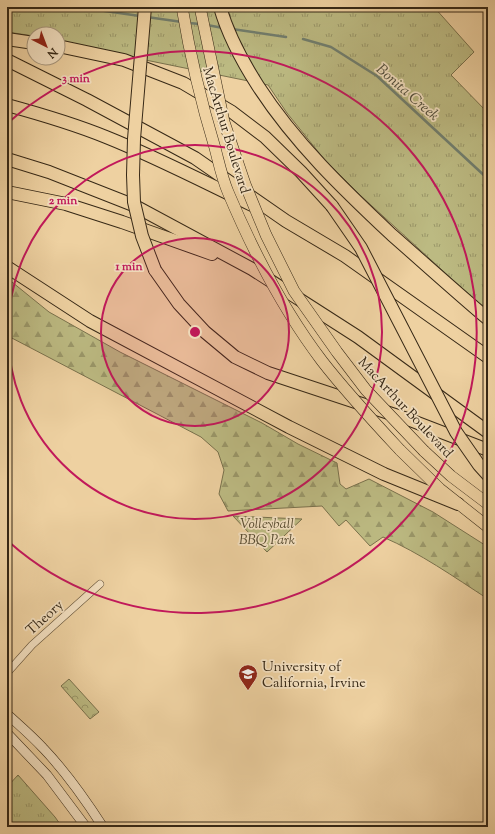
<svg xmlns="http://www.w3.org/2000/svg" width="495" height="834" viewBox="0 0 495 834" font-family="'Sorts Mill Goudy',serif">
	<style>
		.grass { fill: url(#grass-tufts); stroke: #79714c }
		.forest { fill: url(#forest-firs); stroke: #79714c }
		.park { fill: url(#park-crowns); stroke: #79714c }
		.lines { fill: none; stroke-linecap: round; stroke-linejoin: round }
		.stream { stroke: #717e6e; stroke-width: 2.5 }
		.street-casing { stroke: #645239; stroke-width: 8 }
		.secondary-casing { stroke: #362816; stroke-width: 10 }
		.primary-casing { stroke: #362816; stroke-width: 12 }
		.highway-casing { stroke: #362816; stroke-width: 14 }
		.street { stroke: #f4e1c2; stroke-width: 7 }
		.secondary { stroke: #f4e1c2; stroke-width: 9 }
		.primary { stroke: #eed1a1; stroke-width: 11 }
		.highway { stroke: #eed1a1; stroke-width: 12 }
		.primary-bridge-casing { stroke: #362816; stroke-width: 12; stroke-linecap: butt }
		.highway-bridge-casing { stroke: #362816; stroke-width: 14; stroke-linecap: butt }
		.primary-bridge { stroke: #eed1a1; stroke-width: 11 }
		.highway-bridge { stroke: #eed1a1; stroke-width: 12 }
		.ring { fill: none; stroke: #c2185b; stroke-width: 2 }
		.labels { text-anchor: middle; stroke-width: 3.5; stroke-linejoin: round; paint-order: stroke }
		.street-label { font-size: 14px; fill: #362816; stroke: #f4e1c2 }
		.park-label { font-size: 14px; font-style: italic; fill: #584c31; stroke: #f4e1c2 }
		.poi-label { font-size: 14px; fill: #362816; stroke: #f4e1c2; text-anchor: start }
		.water-label { font-size: 15px; font-style: italic; fill: #4f4c3a; stroke: #f4e1c2 }
		.centre { fill: #c2185b; stroke: #f4e1c2; stroke-width: 2 }
		.ring-label { font-size: 12px; text-anchor: middle; font-weight: bold; fill: #c2185b; stroke: #f4e1c2; stroke-width: 3.5; stroke-linejoin: round; paint-order: stroke }
	</style>
	<defs>
		<pattern id="grass-tufts" width="24" height="20" patternUnits="userSpaceOnUse"><rect width="24" height="20" fill="#bcba82"/><path d="M3 7l-1-3M5 7V3M7 7l1-3M15 17l-1-3M17 17v-4M19 17l1-3" fill="none" stroke="#9a9769"/></pattern>
		<pattern id="forest-firs" width="22" height="20" patternUnits="userSpaceOnUse"><rect width="22" height="20" fill="#bcba82"/><path d="M5 1l3.5 6h-7zM16 11l3.5 6h-7z" fill="#9a9769"/></pattern>
		<pattern id="park-crowns" width="20" height="18" patternUnits="userSpaceOnUse"><rect width="20" height="18" fill="#bcba82"/><path d="M2 6a3 3 0 1 1 6 0M12 15a3 3 0 1 1 6 0" fill="none" stroke="#9a9769"/></pattern>
	</defs>
	<rect width="100%" height="100%" fill="#eed1a1"/>
	<filter id="stains"><feTurbulence type="fractalNoise" baseFrequency=".005" numOctaves="4"/><feColorMatrix values="0 0 0 0 .2 0 0 0 0 .09 0 0 0 0 .02 0 0 0 .5 -.17"/></filter>
	<radialGradient id="worn" r=".72"><stop offset=".6" stop-color="#630" stop-opacity="0"/><stop offset="1" stop-color="#630" stop-opacity=".3"/></radialGradient>
	<g class="grass">
		<path d="M7,7H434L474,52L451,75L488,113V312L361,196L324,159L287,113L268,85L121,55L58,40V34H34V36L7,32Z"/>
		<path d="M18,775L55,817L62,827H7V787Z"/>
	</g>
	<path class="forest" d="M7,278L49,312L120,352L262,423L298,444L337,463L340,484L346,489L369,479L433,512L488,547V599C454,577 420,553 383,537L370,546L346,520L339,526L322,506L228,511L219,494L224,470L218,452L201,437L8,336L7,337Z"/>
	<g class="park">
		<path d="M233,516L302,519L267,552Z"/>
		<path d="M69,679L99,712L90,719L61,686Z"/>
	</g>
	<g class="lines">
		<g class="stream">
			<path d="M77,7L140,16"/>
			<path d="M147,17L182,22"/>
			<path d="M189,23L200,24"/>
			<path d="M207,25L223,28"/>
			<path d="M232,29L286,37"/>
			<path d="M303,39L331,47L377,76L488,179"/>
		</g>
		<g class="street-casing">
			<path id="street" d="M7,673L32,645L100,584"/>
		</g>
		<g class="secondary-casing">
			<g id="secondary">
				<path d="M7,714C19,725 32,736 43,748C66,772 85,799 103,827"/>
				<path d="M7,733L47,775L86,827"/>
			</g>
		</g>
		<g class="primary-casing">
			<g id="primary">
				<path d="M400,450L440,489L488,527"/>
				<path d="M424,451L451,476L488,504"/>
			</g>
		</g>
		<g class="highway-casing">
			<g id="highway">
				<path d="M220,7C228,35 242,61 258,86C295,143 343,189 392,235C424,263 456,292 488,319"/>
				<path d="M7,39L34,43"/>
				<path d="M58,46L124,60L183,83L232,112L265,137L301,172L332,206"/>
				<path d="M7,60L87,100L195,158L286,221L345,256L488,357"/>
				<path d="M7,105C40,114 74,124 106,137C156,157 204,182 252,205"/>
				<path d="M7,159L49,172L133,205L252,269L358,337L488,432"/>
				<path d="M7,192L66,204L122,222L212,254"/>
				<path d="M7,267L90,321L289,427L384,474L458,504"/>
				<path d="M155,270L179,304L205,332L235,357L268,373L410,420L488,450"/>
			</g>
		</g>
		<use href="#street" class="street"/>
		<use href="#secondary" class="secondary"/>
		<use href="#primary" class="primary"/>
		<use href="#highway" class="highway"/>
		<g class="primary-bridge-casing">
			<g id="primary-bridge">
				<path d="M182,7C190,55 201,102 215,148C219,163 222,178 228,192C252,249 284,311 322,361C346,392 373,421 400,450"/>
				<path d="M200,7L224,122L245,184L266,235L294,291L337,352L366,390L424,451"/>
			</g>
		</g>
		<g class="highway-bridge-casing">
			<g id="highway-bridge">
				<path d="M145,7L134,139L133,175L134,202L142,236L155,270"/>
				<path d="M332,206L361,248L456,432L479,465L488,475"/>
			</g>
		</g>
		<use href="#primary-bridge" class="primary-bridge"/>
		<use href="#highway-bridge" class="highway-bridge"/>
	</g>
	<circle cx="195" cy="332" r="94" fill="#c2185b" fill-opacity=".12"/>
	<g class="ring">
		<circle cx="195" cy="332" r="94"/>
		<circle cx="195" cy="332" r="187"/>
		<path d="M9 122A281 281 0 1 1 9 542"/>
	</g>
	<defs>
		<g id="university-pin" transform="scale(1)"><path d="M0 17L-7.5 6A9.5 9.5 0 1 1 7.5 6Z" fill="#8f2418" stroke="#f4e1c2"/><path d="M0-5L7-2L0 1L-7-2ZM-4 1L0 2.5L4 1V4Q0 6-4 4Z" fill="#fff"/></g>
	</defs>
	<g fill-rule="evenodd">
		<use href="#university-pin" x="248" y="674"/>
	</g>
	<g class="labels">
		<g class="street-label">
			<text transform="translate(227 130) rotate(73)" y="5">MacArthur Boulevard</text>
			<text transform="translate(406 407) rotate(47)" y="5">MacArthur Boulevard</text>
			<text transform="translate(44 617) rotate(-42)" y="5">Theory</text>
		</g>
		<g class="park-label">
			<text x="267" y="528">Volleyball<tspan x="267" dy="16">BBQ Park</tspan></text>
		</g>
		<g class="poi-label">
			<text x="262" y="671">University of<tspan x="262" dy="16">California, Irvine</tspan></text>
		</g>
		<g class="water-label">
			<text transform="translate(408 92) rotate(41)" y="5">Bonita Creek</text>
		</g>
	</g>
	<circle cx="195" cy="332" r="6" class="centre"/>
	<g class="ring-label">
		<text x="76" y="82">3 min</text>
		<text x="63" y="204">2 min</text>
		<text x="129" y="270">1 min</text>
	</g>
	<rect width="495" height="834" fill="none" stroke="#eed1a1" stroke-width="24"/>
	<rect x="8" y="8" width="479" height="818" fill="none" stroke="#362816" stroke-width="2"/>
	<rect x="12" y="12" width="471" height="810" fill="none" stroke="#362816"/>
	<g transform="translate(46 46) rotate(138)"><circle r="19" fill="#f4e1c2" stroke="#a8977d"/>
	<path d="M0-3L7 15L0 10L-7 15Z" fill="#8f2418"/>
	<text y="-6" font-size="11" font-weight="bold" text-anchor="middle" fill="#362816">N</text>
	</g>
	<rect width="100%" height="100%" filter="url(#stains)"/>
	<rect width="100%" height="100%" fill="url(#worn)"/>
</svg>
